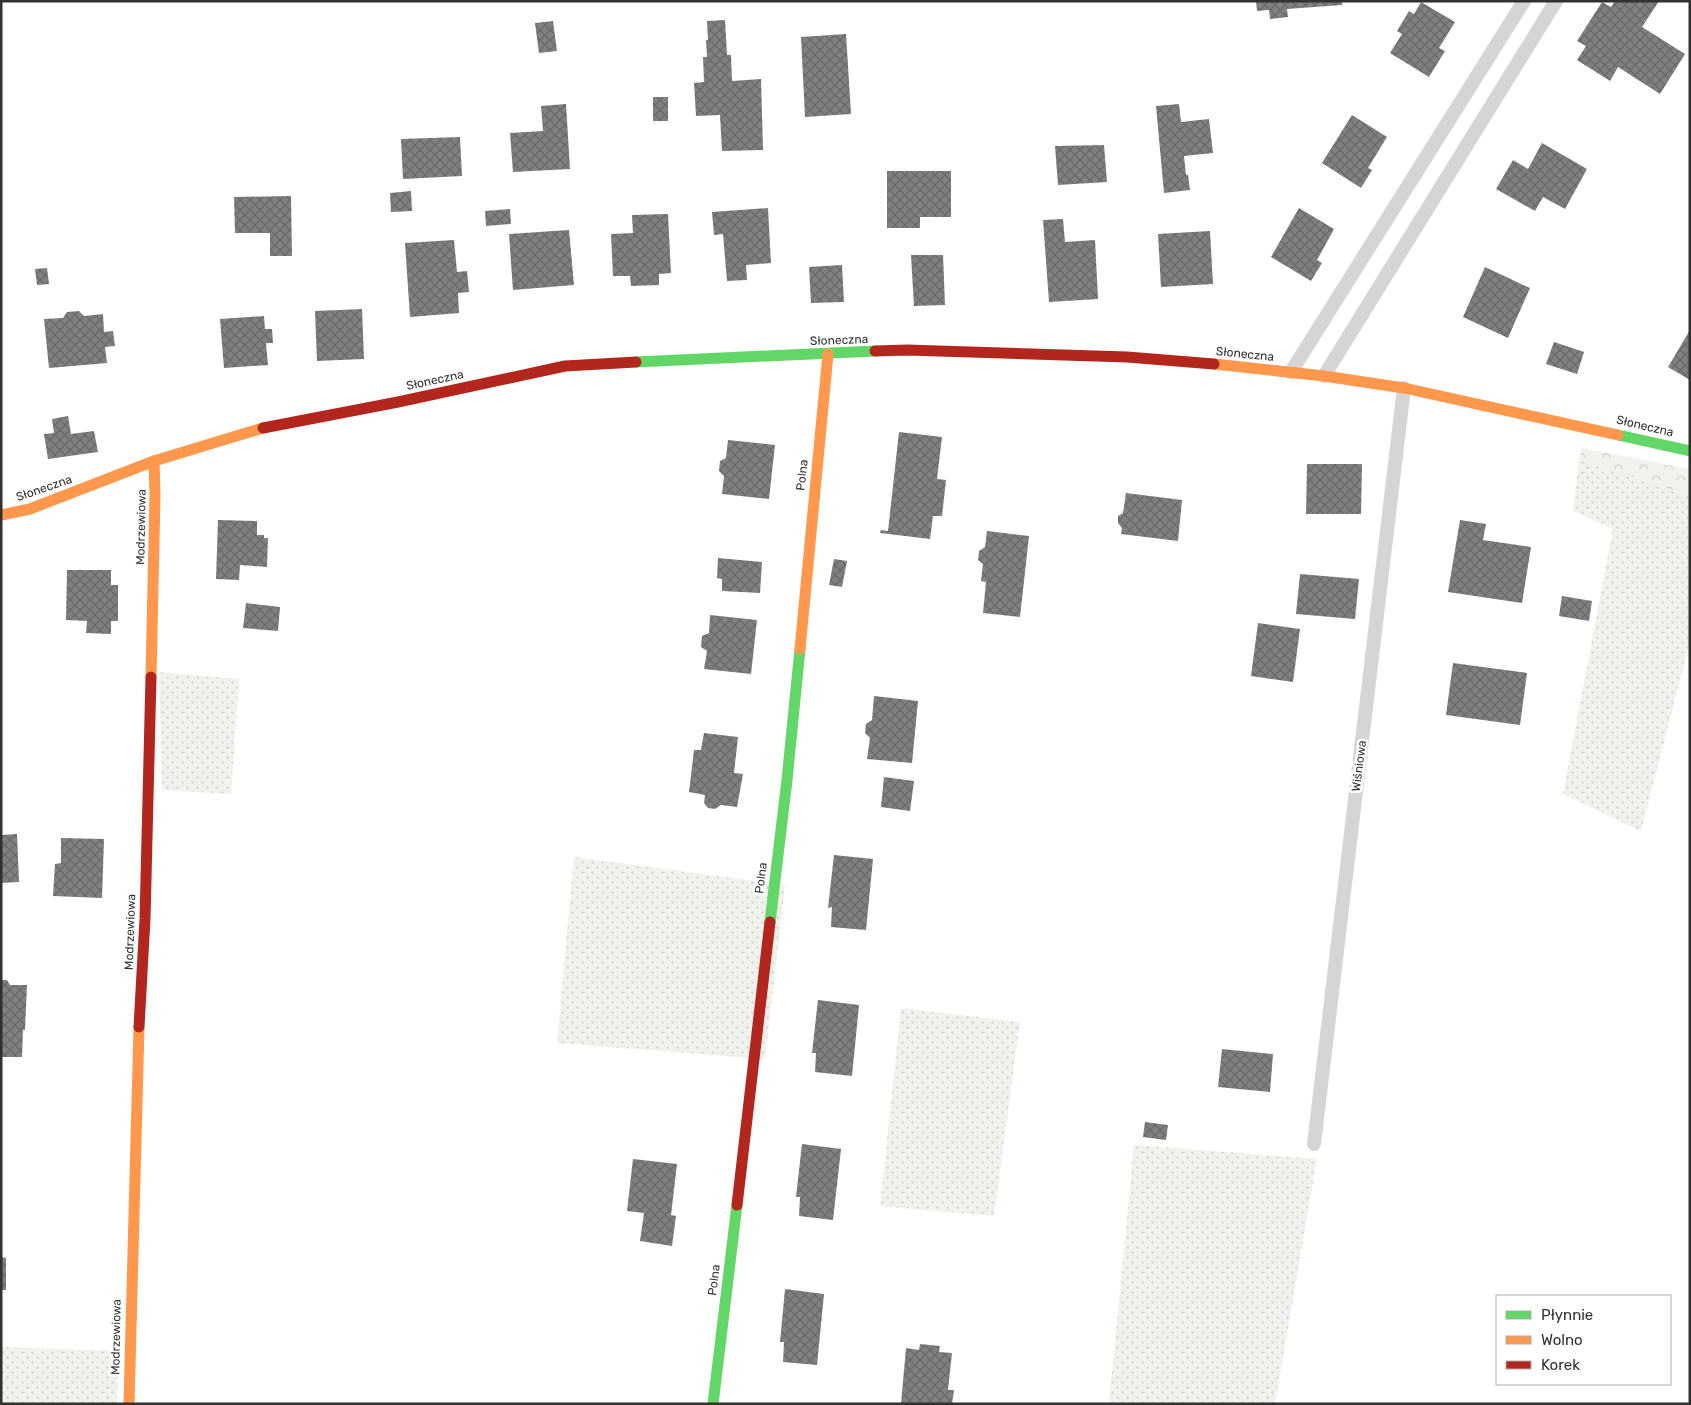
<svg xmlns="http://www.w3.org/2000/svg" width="1691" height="1405" viewBox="0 0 1691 1405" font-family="Rubik,sans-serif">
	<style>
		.grass { fill: url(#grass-dots) }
		.forest { fill: url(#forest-crowns) }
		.building { fill: url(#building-cross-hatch) }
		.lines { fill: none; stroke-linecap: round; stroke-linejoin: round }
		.lane { stroke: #d5d5d5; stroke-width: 14 }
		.fast { stroke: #63d668; stroke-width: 11 }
		.slow { stroke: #ff974d; stroke-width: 11 }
		.jam { stroke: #b3261e; stroke-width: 11 }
		.labels { text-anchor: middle; stroke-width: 5; stroke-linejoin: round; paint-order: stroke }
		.street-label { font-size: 12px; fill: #313131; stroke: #fff }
	</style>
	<defs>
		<pattern id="grass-dots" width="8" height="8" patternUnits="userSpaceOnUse" patternTransform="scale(1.25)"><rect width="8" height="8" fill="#f0f3ed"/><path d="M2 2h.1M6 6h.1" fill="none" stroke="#ced1cc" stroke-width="1.8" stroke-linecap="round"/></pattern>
		<pattern id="forest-crowns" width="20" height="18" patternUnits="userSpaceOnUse" patternTransform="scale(1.25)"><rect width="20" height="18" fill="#f0f3ed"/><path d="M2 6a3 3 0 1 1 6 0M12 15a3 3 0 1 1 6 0" fill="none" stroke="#ced1cc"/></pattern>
		<pattern id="building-cross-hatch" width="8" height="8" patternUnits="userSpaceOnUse" patternTransform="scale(1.25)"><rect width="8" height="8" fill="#808080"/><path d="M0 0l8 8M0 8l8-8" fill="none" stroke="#696969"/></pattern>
	</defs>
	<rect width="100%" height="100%" fill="#fff"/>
	<g class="grass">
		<path d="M1579,459L1690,496V642L1641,831L1563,794L1613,529L1573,511Z"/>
		<path d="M159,672L239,679L231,794L162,790Z"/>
		<path d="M574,857L785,885L765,1059L557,1043Z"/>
		<path d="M901,1008L1020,1022L994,1216L880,1206Z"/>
		<path d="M1134,1145L1317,1159L1275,1404H1109Z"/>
		<path d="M1,1347L118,1351L117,1404H1Z"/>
	</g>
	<path class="forest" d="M1582,448L1690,469V496L1579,459Z"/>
	<g class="building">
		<path d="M1256,1H1342V5L1287,9L1288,17L1270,19L1269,10L1257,11Z"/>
		<path d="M1615,1H1659L1642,27L1685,54L1660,94L1618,67L1610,81L1577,60L1586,46L1577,41L1602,2L1611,7Z"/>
		<path d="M1421,2L1455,22L1439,48L1445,51L1429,77L1390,53L1402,34L1397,31L1409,11L1414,14Z"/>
		<path d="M725,20L727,55H731L732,81L761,79L763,150L722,151L720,115L696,116L694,83L704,82L703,57H707L706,40H708L707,21Z"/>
		<path d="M553,21L557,51L539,53L535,23Z"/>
		<path d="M846,34L851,114L805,117L801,37Z"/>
		<rect x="653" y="97" width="15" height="24"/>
		<path d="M566,104L570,169L513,172L510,133L543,131L541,106Z"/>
		<path d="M1179,104L1181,122L1209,119L1213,153L1184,156L1186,175H1188L1190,190L1164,193L1156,106Z"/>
		<path d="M1352,115L1387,137L1368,168L1372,170L1361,188L1322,163Z"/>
		<path d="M460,137L462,176L403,179L401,139Z"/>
		<path d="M1542,143L1587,169L1565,209L1543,197L1535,211L1496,189L1513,160L1528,169Z"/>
		<path d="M1104,145L1107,182L1058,185L1055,146Z"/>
		<path d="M887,171H951V217H920V228H887Z"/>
		<path d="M411,191L412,211L391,212L390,193Z"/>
		<path d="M291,196L292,256H270V233H235L234,197Z"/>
		<path d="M768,208L771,263L746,265L747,280L727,281L723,234L714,235L712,212Z"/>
		<path d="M1299,208L1334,229L1317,260L1322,263L1311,281L1271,257Z"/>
		<path d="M510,209L511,224L486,226L485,211Z"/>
		<path d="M668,214L671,273L659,274V285L631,286L630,276H613L611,234L633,233L632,215Z"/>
		<path d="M1063,219L1065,242L1095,240L1098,299L1049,302L1043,220Z"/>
		<path d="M569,230L574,285L513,290L509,234Z"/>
		<path d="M1210,231L1213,284L1161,287L1158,234Z"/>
		<path d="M454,240L457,272L467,271L469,292L458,293L459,313L410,317L405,243Z"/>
		<path d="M911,255H943L945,305L914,306Z"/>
		<path d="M842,265L844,302L811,303L809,267Z"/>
		<path d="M1485,267L1530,288L1508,338L1463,317Z"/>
		<path d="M47,268L49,284L37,285L35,269Z"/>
		<path d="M362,309L364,359L317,361L315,311Z"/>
		<path d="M79,311L84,316L103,314L104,332L113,331L115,346L105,347L107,363L49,368L44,319L63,318L67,312Z"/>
		<path d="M264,316L265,329H272L273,343H266L268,365L224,368L220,319Z"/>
		<path d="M1690,330V380L1668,367Z"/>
		<path d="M1554,342L1584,352L1577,374L1546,364Z"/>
		<path d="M68,416L71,434L94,431L98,452L48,459L44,434L54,433L52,419Z"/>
		<path d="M899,432L942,437L937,479L946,480L942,516H933L930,539L880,533L881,530L888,531Z"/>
		<path d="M728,440L775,445L769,499L722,494L724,476L719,471L720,461L726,458Z"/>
		<path d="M1307,464H1362L1361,514H1306Z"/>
		<path d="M1126,493L1182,500L1178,541L1121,534L1122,528L1118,523V516L1123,513Z"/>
		<path d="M218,520L257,521V535H264V538H268L267,567L240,565L239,580L216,579Z"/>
		<path d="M1460,520L1486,524L1483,540L1531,547L1522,603L1448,592Z"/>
		<path d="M987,531L1029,536L1020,617L983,613L986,582L981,581L983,564L978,560L979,551L985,547Z"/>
		<path d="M718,558L762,562L760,593L722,591V579L717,578Z"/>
		<path d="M834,559L847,561L842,587L829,585Z"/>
		<path d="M67,570H111V585H118V621H111V634L86,633L87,621L66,620Z"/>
		<path d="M1300,574L1359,579L1355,619L1296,614Z"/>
		<path d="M1562,596L1592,601L1589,621L1559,616Z"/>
		<path d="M246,603L280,607L278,631L243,628Z"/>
		<path d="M710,615L757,620L751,674L704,669L707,651L701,647L702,636L709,633Z"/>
		<path d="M1258,623L1300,629L1293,682L1251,676Z"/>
		<path d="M1453,663L1527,673L1520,725L1446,715Z"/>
		<path d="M874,696L918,701L912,763L867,759L870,738L865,733L866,724L872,720Z"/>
		<path d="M704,733L738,737L734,773L743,774L737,807L721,805L715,809L708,808L704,803L705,795L689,792L694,750H701Z"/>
		<path d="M884,777L914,781L910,811L881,807Z"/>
		<path d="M17,834L19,882L1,883V835Z"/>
		<path d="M61,838L104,839L102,898L53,896L55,864L61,863Z"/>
		<path d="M834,855L873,859L866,930L831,927L832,907L828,908Z"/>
		<path d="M1,980H7L10,985H27L25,1030H23L22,1057H1Z"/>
		<path d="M818,1000L859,1005L852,1076L815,1072L816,1053H812Z"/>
		<path d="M1222,1049L1273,1054L1270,1092L1218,1087Z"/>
		<path d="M1145,1122L1168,1125L1166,1140L1143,1137Z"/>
		<path d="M802,1144L841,1149L833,1220L799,1216L800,1197H796Z"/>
		<path d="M633,1159L677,1164L671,1215L676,1216L672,1246L640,1241L644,1213L627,1211Z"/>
		<path d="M1,1257L6,1258V1290H1Z"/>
		<path d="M785,1289L824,1294L817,1365L783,1362L784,1342H780Z"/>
		<path d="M920,1344L940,1346L939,1352L952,1353L948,1390H954L952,1404H901L906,1348L919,1350Z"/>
	</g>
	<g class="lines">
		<g class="lane">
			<path d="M1291,372L1524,1"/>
			<path d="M1324,376L1556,1"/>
			<path d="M1314,1144L1404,388"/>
		</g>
		<g class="fast">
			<path d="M636,362L875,351"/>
			<path d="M1618,435L1690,451"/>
			<path d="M770,922L787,780L800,649"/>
			<path d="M713,1404L737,1205"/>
		</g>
		<g class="slow">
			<path d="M1214,364L1324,376L1404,388L1618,435"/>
			<path d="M1,515L30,509L154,461L263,428"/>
			<path d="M800,649L828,354"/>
			<path d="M151,677L155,495L154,461"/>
			<path d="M129,1404L139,1027"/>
		</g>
		<g class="jam">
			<path d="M875,351L907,350L1127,357L1214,364"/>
			<path d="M263,428L398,402L565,366L636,362"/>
			<path d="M139,1027L145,919L151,677"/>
			<path d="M737,1205L770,922"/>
		</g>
	</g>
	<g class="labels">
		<g class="street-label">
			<text transform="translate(839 340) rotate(-2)" y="4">Słoneczna</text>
			<text transform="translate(1245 354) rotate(6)" y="4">Słoneczna</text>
			<text transform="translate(435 380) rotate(-12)" y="4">Słoneczna</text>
			<text transform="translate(1645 426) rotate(13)" y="4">Słoneczna</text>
			<text transform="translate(802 475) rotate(-84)" y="4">Polna</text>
			<text transform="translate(44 488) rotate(-19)" y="4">Słoneczna</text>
			<text transform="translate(141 527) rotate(-89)" y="4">Modrzewiowa</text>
			<text transform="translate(1359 766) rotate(-83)" y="4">Wiśniowa</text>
			<text transform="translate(761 878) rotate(-83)" y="4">Polna</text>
			<text transform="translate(130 932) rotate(-88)" y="4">Modrzewiowa</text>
			<text transform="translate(714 1280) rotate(-83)" y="4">Polna</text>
			<text transform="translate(116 1337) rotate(-89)" y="4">Modrzewiowa</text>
		</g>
	</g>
	<rect width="1691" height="1405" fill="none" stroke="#313131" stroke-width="5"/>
	<rect x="1496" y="1295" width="175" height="90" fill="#ffffff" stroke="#adadad"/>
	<rect x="1506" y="1311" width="25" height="8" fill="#63d668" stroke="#adadad"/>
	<text x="1541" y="1320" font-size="15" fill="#313131">Płynnie</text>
	<rect x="1506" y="1336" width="25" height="8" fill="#ff974d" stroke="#adadad"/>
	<text x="1541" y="1345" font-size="15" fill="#313131">Wolno</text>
	<rect x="1506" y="1361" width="25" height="8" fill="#b3261e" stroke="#adadad"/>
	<text x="1541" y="1370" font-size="15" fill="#313131">Korek</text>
</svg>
